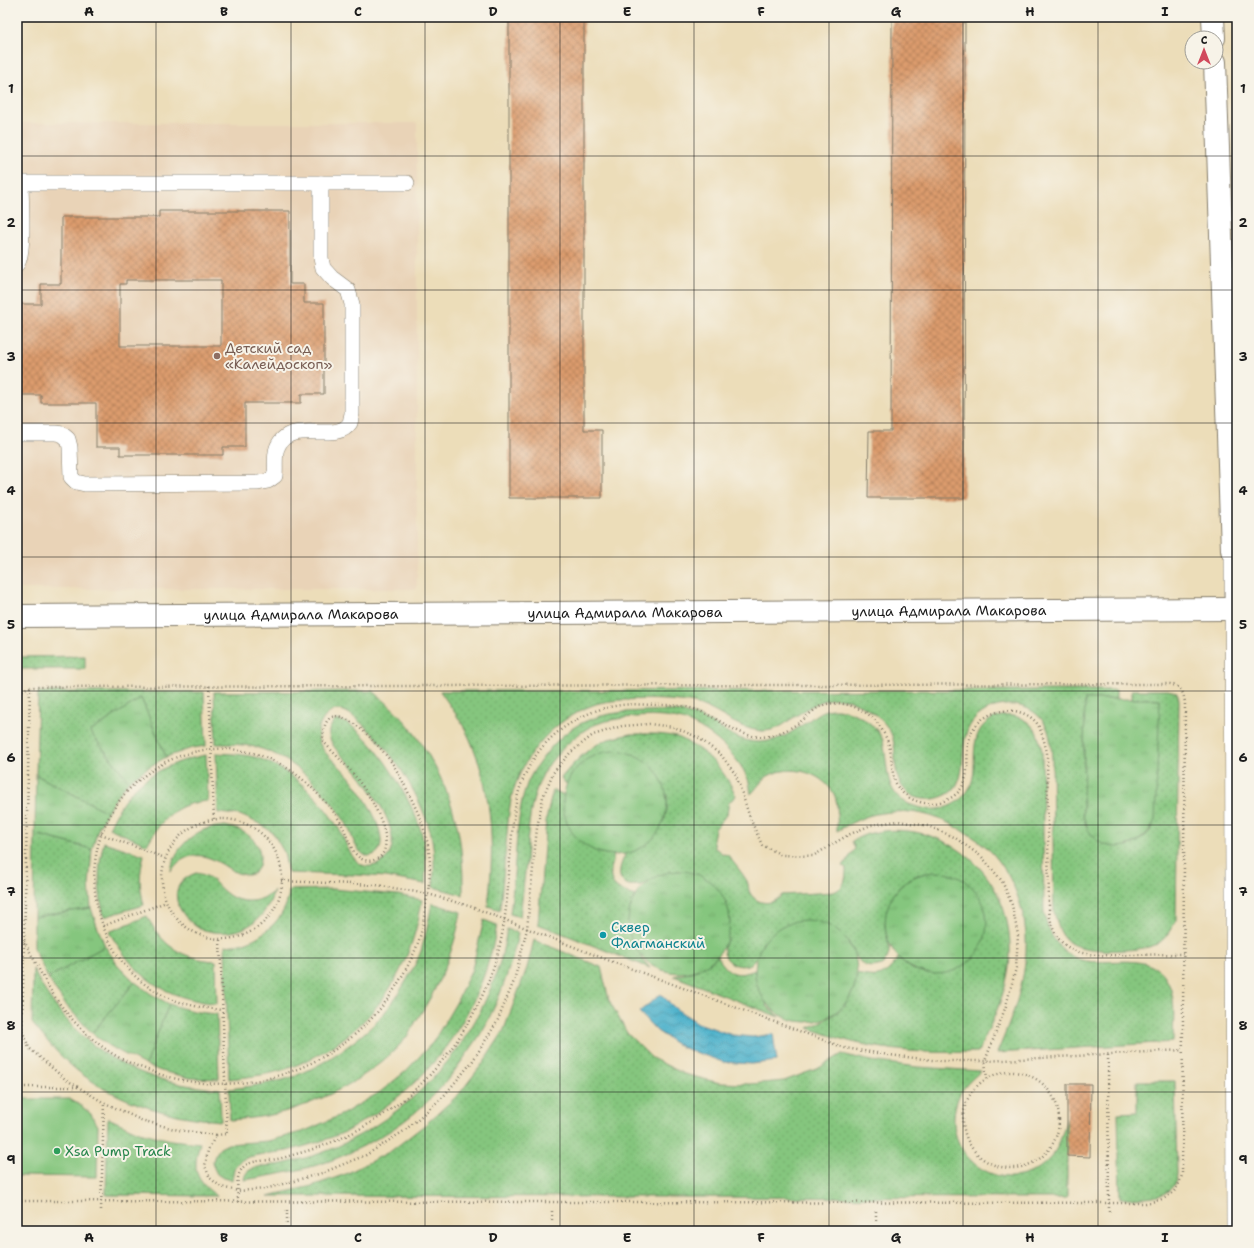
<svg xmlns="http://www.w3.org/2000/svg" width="1254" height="1248" viewBox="0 0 1254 1248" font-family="'Shantell Sans',sans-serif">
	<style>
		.built { fill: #e9d3b7 }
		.grass { fill: url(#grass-dots); stroke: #50714d }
		.park { fill: url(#park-tufts); stroke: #50714d }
		.pitch { fill: #85c67e; stroke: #50714d }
		.water { fill: url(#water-waves); stroke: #346674 }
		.building { fill: url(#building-cross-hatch); fill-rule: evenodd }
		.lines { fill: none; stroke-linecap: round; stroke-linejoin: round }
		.lane-casing { stroke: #847c6a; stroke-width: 16 }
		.street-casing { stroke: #847c6a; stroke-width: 24 }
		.path { stroke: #847c6a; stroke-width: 2.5; stroke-dasharray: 1 3; stroke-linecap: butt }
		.lane { stroke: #fff; stroke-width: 15 }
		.street { stroke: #fff; stroke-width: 22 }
		.grid { fill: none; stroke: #1c1c1c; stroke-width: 1; stroke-opacity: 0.55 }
		.education-dot { fill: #8d6e63; stroke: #f7f3e8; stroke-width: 1.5 }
		.culture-dot { fill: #0f9aa8; stroke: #f7f3e8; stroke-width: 1.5 }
		.leisure-dot { fill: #2e9e5b; stroke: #f7f3e8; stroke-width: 1.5 }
		.labels { text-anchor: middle; stroke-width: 4; stroke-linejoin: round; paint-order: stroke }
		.education-label { font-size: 14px; fill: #785e54; stroke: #f7f3e8; text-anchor: start }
		.street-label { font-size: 14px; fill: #1c1c1c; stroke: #f7f3e8 }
		.culture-label { font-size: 14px; fill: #0d838f; stroke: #f7f3e8; text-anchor: start }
		.leisure-label { font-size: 14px; fill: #27864d; stroke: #f7f3e8; text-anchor: start }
		.neatline { fill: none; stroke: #1c1c1c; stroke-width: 1.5 }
		.grid-label { font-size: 13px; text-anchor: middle; font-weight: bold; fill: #1c1c1c }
	</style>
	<defs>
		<pattern id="grass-dots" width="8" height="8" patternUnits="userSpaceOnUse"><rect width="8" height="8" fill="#85c67e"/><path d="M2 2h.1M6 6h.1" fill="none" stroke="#72aa6c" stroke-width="1.8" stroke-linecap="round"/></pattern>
		<pattern id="park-tufts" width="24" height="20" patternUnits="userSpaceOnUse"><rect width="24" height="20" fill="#85c67e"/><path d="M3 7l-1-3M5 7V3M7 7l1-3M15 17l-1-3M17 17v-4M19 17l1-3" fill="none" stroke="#72aa6c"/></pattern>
		<pattern id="water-waves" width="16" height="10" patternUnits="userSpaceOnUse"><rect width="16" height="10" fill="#4cb1cb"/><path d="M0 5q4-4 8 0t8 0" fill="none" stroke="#3e8fa4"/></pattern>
		<pattern id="building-cross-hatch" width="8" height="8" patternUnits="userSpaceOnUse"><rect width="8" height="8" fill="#db9b6d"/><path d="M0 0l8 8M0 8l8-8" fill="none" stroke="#b17e59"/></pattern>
	</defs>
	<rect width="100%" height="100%" fill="#f7f3e8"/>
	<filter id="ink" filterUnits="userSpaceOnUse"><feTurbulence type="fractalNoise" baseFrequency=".025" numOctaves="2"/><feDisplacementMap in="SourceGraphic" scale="8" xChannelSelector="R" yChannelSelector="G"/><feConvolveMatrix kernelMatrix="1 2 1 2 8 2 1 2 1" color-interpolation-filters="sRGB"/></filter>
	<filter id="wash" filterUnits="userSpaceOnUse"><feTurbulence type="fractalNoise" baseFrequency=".012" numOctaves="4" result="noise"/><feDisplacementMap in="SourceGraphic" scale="16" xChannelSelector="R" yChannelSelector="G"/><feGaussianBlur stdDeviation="0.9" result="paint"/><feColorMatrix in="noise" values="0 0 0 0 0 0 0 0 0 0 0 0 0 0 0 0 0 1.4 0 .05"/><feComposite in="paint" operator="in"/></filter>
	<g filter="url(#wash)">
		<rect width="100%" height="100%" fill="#ecddb9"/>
		<rect class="built" x="17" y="123" width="400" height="466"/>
		<g class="grass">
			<path d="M85,656V669H17V657Z"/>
			<path d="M1116,690V699L1085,700L1083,814L1086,826L1128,846C1138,842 1145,837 1152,829L1160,699H1132V690H1168L1176,692L1178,696L1179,700L1176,920C1171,929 1165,941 1155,945C1138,952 1085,953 1070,943C1059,935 1057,923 1054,911L1052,759C1051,746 1051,732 1043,721C1026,698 991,701 974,720C951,746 979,791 933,799C923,800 912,798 905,790C891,775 898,753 892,736C889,726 878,716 869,710C836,688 818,701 790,720C781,727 773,731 762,731C733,729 716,706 689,702C668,699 613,697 593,705C554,720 525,752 513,792C508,809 508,827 506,844C504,866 502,888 500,910L488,906C495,846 493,784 465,729C458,716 448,703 440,691Z"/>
			<path d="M373,691C387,703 401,715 412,730C437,764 457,807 461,850C463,865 463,880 463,895L433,887C435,866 435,845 428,824C415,787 392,751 362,724C354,717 342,705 331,712C322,717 317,728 318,738C320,752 337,763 346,773C359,787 387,829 380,848C378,854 372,856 366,856C353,849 353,835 346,823C326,792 298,761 262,749C247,744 231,744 216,744L214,692Z"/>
			<path d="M38,692H204L206,746L192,748L166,757L141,698L90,732L129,781L117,796L107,812L36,775Z"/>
			<path d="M838,709C855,712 873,721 882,738C884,742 884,748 885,753C888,774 887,794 909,804C919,808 929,810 939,809C952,807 964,799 970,787C979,767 968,744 983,726C997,710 1025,713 1036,731C1039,737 1040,744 1042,751L1044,912C1047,934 1062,957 1086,961C1115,965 1157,950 1170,987C1176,1002 1173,1025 1173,1042L997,1053C1013,1016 1028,977 1026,936C1024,907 1013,877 994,855C981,839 947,820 927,815C913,811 896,811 882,813C865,815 851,823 837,831C837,819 839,804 834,794C821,771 790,764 768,776C762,780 756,789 751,794C750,789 750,784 748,779C737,754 711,731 685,721C663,713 613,716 592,726C577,733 555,754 546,769C529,797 528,831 526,863C524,881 522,899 520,917L510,914C514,884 515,855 518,826C520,813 521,800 526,787C529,777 536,767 542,759C570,719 601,712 647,711C660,711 673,710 686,713C713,718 731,742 759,742C780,741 791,733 808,721C813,717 819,712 826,710C830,709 834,709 838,709Z"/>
			<path d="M336,720C369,723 415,805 422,835C426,854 426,865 425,884L386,877L355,875L288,873L284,852L273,833L260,824L240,815L218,813L216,753C230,754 245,754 258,758C292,770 321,799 339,829C347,843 353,873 376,865C382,863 389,857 391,850C399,825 368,785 353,767C345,758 334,750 330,739C327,731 330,726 336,720Z"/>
			<path d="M630,734C646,734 661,733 676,737C681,738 686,741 690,744C711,755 726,773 736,796L729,802L727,814L715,829L713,839L715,848L723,854L728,855C734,864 742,872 747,881C749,885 748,890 750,893C758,906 773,905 782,895L834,892C845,887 846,880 846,868L843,866L855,849L852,841C858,838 865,834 872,833C884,830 896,830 908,831C971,839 1012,892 1010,954C1009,989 992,1022 978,1052C941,1053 904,1053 867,1045C847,1042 827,1034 808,1028C835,1016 853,1006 857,974C880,979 885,977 898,958L912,969L929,974L919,874C899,885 895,888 889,910C887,915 885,921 885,925C885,936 892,946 888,956C887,961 883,965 878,966C860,971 855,954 848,941L763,942C761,948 758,957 753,962C742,971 722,963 724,948C724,945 726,942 728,939L647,881L642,885C637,885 630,886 626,884C614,878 622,861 626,853L635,851L661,827L667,810V794L567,785L561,778C574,762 589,746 609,739C616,737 623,736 630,734Z"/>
			<path d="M206,755L208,801C176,803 162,818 147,845L109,828C115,815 122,802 132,791C151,771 179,760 206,755Z"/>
			<path d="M553,790L564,795L563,797L600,853L614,855C608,881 608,886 635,896L633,898L641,958L650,968L538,924L546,820Z"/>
			<path d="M225,826C233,828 242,830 248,835C252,838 256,842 258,847C262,856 261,874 248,875C241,875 234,872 228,868C214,859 199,850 182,860C178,862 174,867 171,871C173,852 189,835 206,829C212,827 219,827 225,826Z"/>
			<path d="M35,834L92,849L89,885L91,908L34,917Z"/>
			<path d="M104,842L144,855C139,875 139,885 144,905L104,917C98,889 97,869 104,842Z"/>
			<path d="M196,873C214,876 213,883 226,893C240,905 261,903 274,891C266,919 244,936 214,932C209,931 201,930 197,927C175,912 165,884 196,873Z"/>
			<path d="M333,889L398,895L422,900C410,980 363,1042 286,1069C267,1075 248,1077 229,1079L225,946C231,945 238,945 244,943C267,935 288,915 289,890Z"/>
			<path d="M432,903L461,912C454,952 438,988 416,1021C413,1027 409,1034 405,1039C373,1077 314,1107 266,1116C254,1118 242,1119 230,1120L229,1089C248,1087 267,1084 286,1079C316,1070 348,1048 371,1027C388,1013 414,971 421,951C426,935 429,919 432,903Z"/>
			<path d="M147,916C162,946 182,959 216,961L217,1004C162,997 138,979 109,932Z"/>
			<path d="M484,920L497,925C484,1004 438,1076 368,1118C361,1122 353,1128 345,1132C326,1140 307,1146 287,1151C275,1153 250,1154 240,1161C234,1166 233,1173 232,1180L223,1178L217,1174L214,1168L213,1161L215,1155L220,1148L228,1144L268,1141L305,1131L343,1114L380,1092L406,1071L433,1042L456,1003L472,969Z"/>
			<path d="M507,929L518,933C512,962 503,990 490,1016C484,1030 475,1043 466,1055C457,1068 447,1081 436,1093C409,1122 372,1144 335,1159C306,1170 275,1175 244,1180C245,1174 247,1171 252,1169C261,1165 273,1166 282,1164C304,1159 325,1153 345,1143C421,1104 475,1044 500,962C503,951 505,940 507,929Z"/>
			<path d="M534,940L601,967L609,1000L627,1033L652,1058L684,1074L720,1083L750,1084L784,1081L819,1068L842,1054L871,1061L917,1067L981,1071C972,1079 961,1088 957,1101C938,1159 1010,1205 1051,1157C1060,1146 1063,1131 1067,1118V1198L268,1196L312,1186L346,1174L391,1151L426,1124L459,1094L483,1063L503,1032L527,968Z"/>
			<path d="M105,946L117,964L135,982L92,1033L64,1003L48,978Z"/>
			<path d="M717,956C728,973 735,978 755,970V974L767,1006L779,1017L674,976C690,973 707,969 717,956Z"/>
			<path d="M33,969C38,979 43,989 50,998C90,1058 149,1085 220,1089L221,1121C169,1117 120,1103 79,1072C61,1058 46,1040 32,1023Z"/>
			<path d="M169,1004C186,1010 200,1013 217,1014L219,1079L190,1078L161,1071L145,1065Z"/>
			<path d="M1137,1081H1175L1177,1174C1174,1202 1142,1198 1120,1198L1118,1113L1137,1112Z"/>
			<path d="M108,1118L139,1132L171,1140L200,1143C192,1170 195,1180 217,1196L106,1195Z"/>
		</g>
		<g class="park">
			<path d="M141,698L166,757L147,768L129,781L90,732Z"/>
			<path d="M1085,699H1160L1155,820C1146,845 1110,858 1092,835C1087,829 1085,822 1083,814Z"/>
			<circle cx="615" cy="803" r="52"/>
			<path d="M36,775L107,812L98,829L92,849L35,834Z"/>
			<circle cx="679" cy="922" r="51"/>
			<circle cx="936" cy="923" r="51"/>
			<path d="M91,908L97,926L105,946L48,978L34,949V917Z"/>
			<circle cx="806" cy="971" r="51"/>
			<path d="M135,982L151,994L169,1004L145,1065L109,1046L92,1033Z"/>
		</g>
		<path class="pitch" d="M17,1099H69L80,1105L91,1114L98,1126L97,1177L17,1176Z"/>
		<path class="water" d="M661,994L676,1009L698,1023L732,1035L753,1037L773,1034L777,1061L751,1064L723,1062L681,1047L657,1031L639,1012Z"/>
		<g id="blocks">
			<g class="building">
				<path d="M509,17H584V430H602V498H509Z"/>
				<path d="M892,17H965L964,498H868L869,431H891Z"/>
				<path d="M159,211H290V284H304V303H324V394H301V403H245V447H223V455H120V447H96V403H41V395H18V304H41V284H61V217H159ZM126,280H221V346H120V284H126Z"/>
				<path d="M1067,1084H1091L1090,1157L1067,1156Z"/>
			</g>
		</g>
	</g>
	<g filter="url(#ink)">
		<use href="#blocks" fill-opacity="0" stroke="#847c6a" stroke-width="1"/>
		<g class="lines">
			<g class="lane-casing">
				<g id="lane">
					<path d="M17,183H407"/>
					<path d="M17,264C25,255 21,197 21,183"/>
					<path d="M17,433H56L62,434L68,439L70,447L71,477L76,482L85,484L258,483L268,481L275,476C276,467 274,456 277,448C289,416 336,445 350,423C351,420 351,416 352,414V304L348,290L332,278L323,268L321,258V183"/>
					<path d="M1232,550L1234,1231"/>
				</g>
			</g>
			<g class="street-casing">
				<g id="street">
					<path d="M1213,17L1214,38"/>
					<path d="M1215,62L1232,550H1237"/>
					<path id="s1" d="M17,616L1233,609"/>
				</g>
			</g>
			<g class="path">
				<path d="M209,686L214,820"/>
				<path d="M30,687L22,1030L29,1048L65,1079L101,1101L141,1120L178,1130L216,1135"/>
				<path d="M17,701C18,693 22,689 30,687L1170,684C1181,687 1183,691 1185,702L1182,1175C1176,1196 1166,1199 1146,1203L17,1201"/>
				<circle cx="222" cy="879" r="60"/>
				<path d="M101,834L165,858"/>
				<path d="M281,881L376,885L428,894L472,907L605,959L845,1048L889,1055L941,1061H985L1183,1050"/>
				<path d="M103,926L166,902"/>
				<path d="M220,940L227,1134L216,1135L208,1150L205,1166L210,1178L221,1187L238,1191L265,1189L322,1173L366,1155L404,1131L442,1098L472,1062L497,1022L514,981L527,929L537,828L543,797L553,773L570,753L593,735L622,726L649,724L674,727L699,738L721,755L736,775L750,818L762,845L782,855L813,856L848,835L871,825L898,821L928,826L954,837L982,857L1002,881L1012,905L1018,935L1016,968L1006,1006L985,1061L987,1079"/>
				<path d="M24,941C36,962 48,990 63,1008C75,1024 91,1039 107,1050C122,1061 142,1068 159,1074C252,1104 354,1063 401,978C409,964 417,949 421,933C423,926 424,917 425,909C432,872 433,849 418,813C410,796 402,778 392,763C379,744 323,682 323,741C334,754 348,766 358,780C370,796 396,838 381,856C375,862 366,862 360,858C350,851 348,836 342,825C334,810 321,797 309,785C268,747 212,737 162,764C103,797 81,861 102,923C110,946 122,966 142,982C166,1001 192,1007 222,1010"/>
				<path d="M1108,1055L1109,1212"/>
				<circle cx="1011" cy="1120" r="48"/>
				<path d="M17,1087H78"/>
				<path d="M238,1202C238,1190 234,1173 246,1165C254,1160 267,1161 277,1159C283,1158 289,1156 296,1154C346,1141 391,1115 427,1078C459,1044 484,1001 497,956C507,921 508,883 511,847C512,833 513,817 516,803C521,776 536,749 558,732C575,719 594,709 615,706C630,703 646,705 660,705C676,705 690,706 704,713C725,722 744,741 769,736C782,733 794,727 804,719C808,715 814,710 819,707C836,698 859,706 873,718C880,725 886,736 889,745C895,768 887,788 914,800C919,802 926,804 932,803C942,803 954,798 960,790C973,773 963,751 971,733C982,710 1017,702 1036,722C1042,730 1044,742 1047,752L1049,909C1053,958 1089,956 1127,955C1146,955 1164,954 1183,954"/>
				<path d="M101,1210L104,1102"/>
				<path d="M287,1210V1223"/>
				<path d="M552,1211V1222"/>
				<path d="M876,1211V1223"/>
			</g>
			<use href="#lane" class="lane"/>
			<use href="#street" class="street"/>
		</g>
	</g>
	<path class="grid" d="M156,17V1231M291,17V1231M425,17V1231M560,17V1231M694,17V1231M829,17V1231M963,17V1231M1098,17V1231M17,156H1237M17,290H1237M17,423H1237M17,557H1237M17,691H1237M17,825H1237M17,958H1237M17,1092H1237"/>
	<circle class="education-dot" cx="217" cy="356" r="4"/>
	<circle class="culture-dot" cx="603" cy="935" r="4"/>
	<circle class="leisure-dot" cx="57" cy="1151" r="4"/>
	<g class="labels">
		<g class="education-label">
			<text x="225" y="353">Детский сад<tspan x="225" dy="16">«Калейдоскоп»</tspan></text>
		</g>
		<g class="street-label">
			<text dy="5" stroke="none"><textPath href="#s1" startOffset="932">улица Адмирала Макарова</textPath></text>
			<text dy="5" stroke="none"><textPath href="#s1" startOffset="608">улица Адмирала Макарова</textPath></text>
			<text dy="5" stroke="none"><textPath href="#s1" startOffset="284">улица Адмирала Макарова</textPath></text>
		</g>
		<g class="culture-label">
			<text x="611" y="932">Сквер<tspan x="611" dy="16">Флагманский</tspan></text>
		</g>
		<g class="leisure-label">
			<text x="65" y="1156">Xsa Pump Track</text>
		</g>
	</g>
	<rect width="1254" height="1248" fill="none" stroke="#f7f3e8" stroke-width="44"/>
	<g transform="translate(1204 50)"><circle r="19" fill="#f7f3e8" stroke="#9f9d96"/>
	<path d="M0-3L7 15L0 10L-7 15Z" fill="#d1495b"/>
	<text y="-6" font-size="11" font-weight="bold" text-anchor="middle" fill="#1c1c1c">С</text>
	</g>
	<rect x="22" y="22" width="1210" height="1204" class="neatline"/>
	<g class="grid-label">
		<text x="89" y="16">A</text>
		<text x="224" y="16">B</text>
		<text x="358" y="16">C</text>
		<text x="493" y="16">D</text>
		<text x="627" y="16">E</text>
		<text x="761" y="16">F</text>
		<text x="896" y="16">G</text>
		<text x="1030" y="16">H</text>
		<text x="1165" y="16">I</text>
		<text x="11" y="93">1</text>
		<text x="1243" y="93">1</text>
		<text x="11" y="227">2</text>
		<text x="1243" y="227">2</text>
		<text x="11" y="361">3</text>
		<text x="1243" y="361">3</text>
		<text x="11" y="495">4</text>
		<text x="1243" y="495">4</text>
		<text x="11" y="629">5</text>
		<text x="1243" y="629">5</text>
		<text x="11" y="762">6</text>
		<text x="1243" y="762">6</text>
		<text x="11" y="896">7</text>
		<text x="1243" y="896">7</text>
		<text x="11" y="1030">8</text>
		<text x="1243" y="1030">8</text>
		<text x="11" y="1164">9</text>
		<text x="1243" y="1164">9</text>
		<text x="89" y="1242">A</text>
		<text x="224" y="1242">B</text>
		<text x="358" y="1242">C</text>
		<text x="493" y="1242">D</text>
		<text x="627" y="1242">E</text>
		<text x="761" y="1242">F</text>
		<text x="896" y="1242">G</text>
		<text x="1030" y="1242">H</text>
		<text x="1165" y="1242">I</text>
	</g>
</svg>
